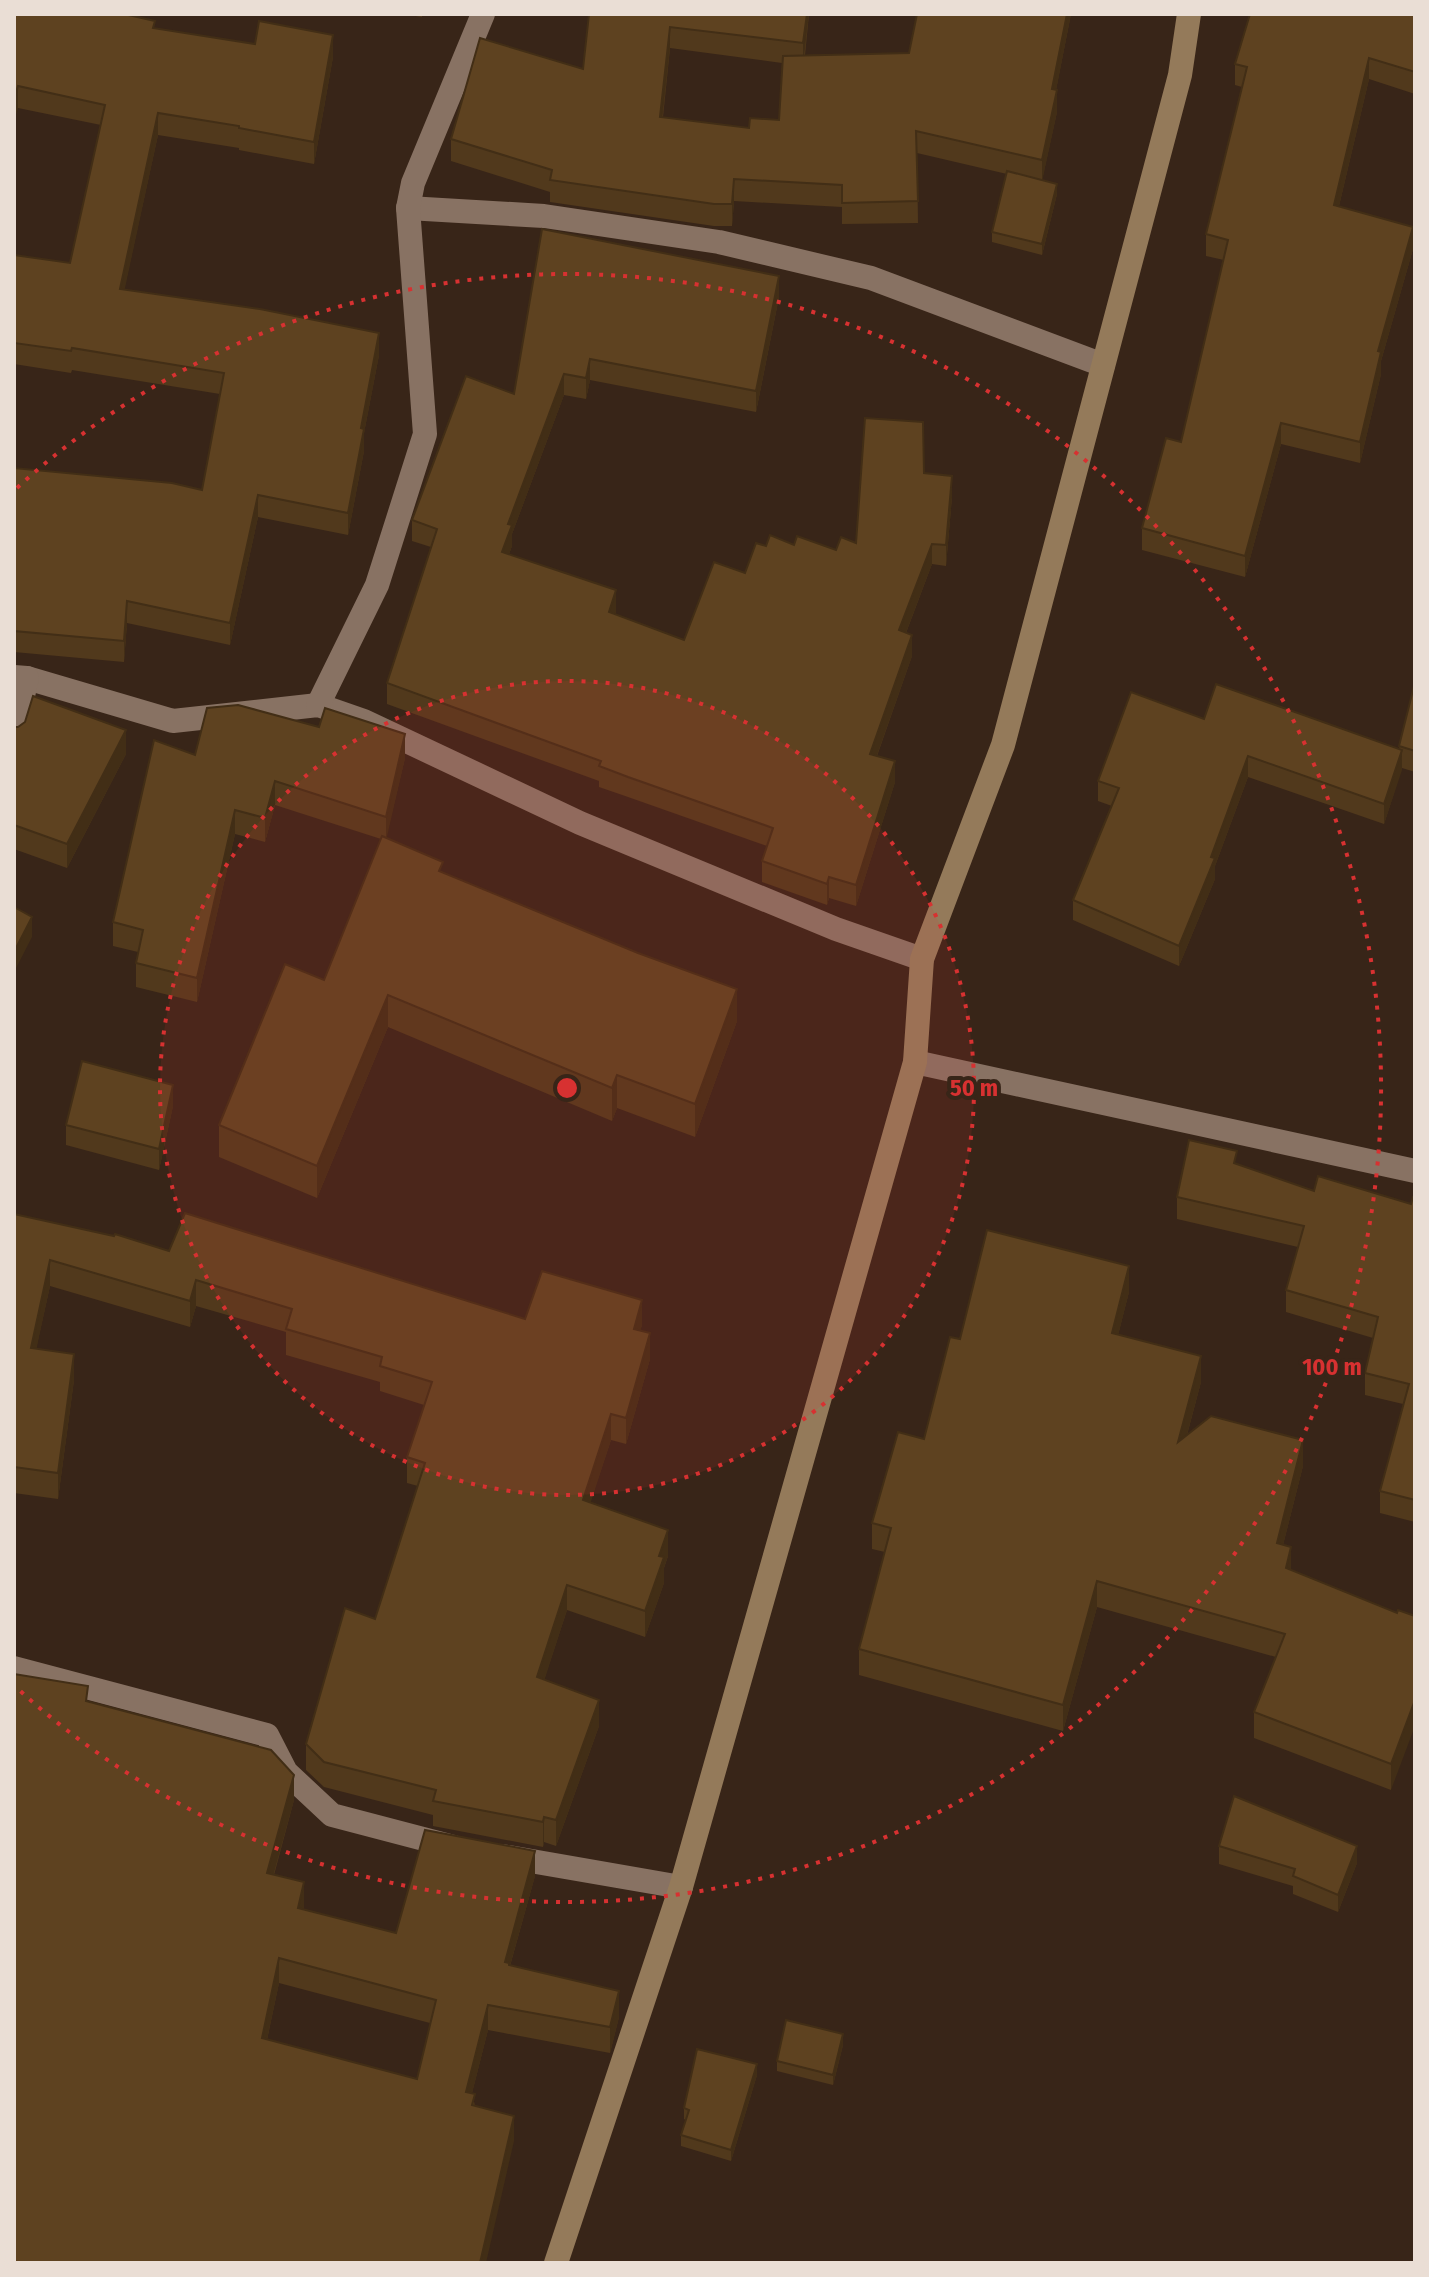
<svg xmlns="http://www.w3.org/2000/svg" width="1429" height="2277" viewBox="0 0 1429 2277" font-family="'Fira Sans Condensed',sans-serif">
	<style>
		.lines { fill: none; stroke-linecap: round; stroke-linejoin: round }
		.street { stroke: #887263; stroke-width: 24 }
		.secondary { stroke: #947a5a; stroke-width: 24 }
		.wall { fill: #51391c; fill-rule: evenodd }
		.shaded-wall { fill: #422e16 }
		.building { fill: #5e4220; stroke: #422e16; stroke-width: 2; fill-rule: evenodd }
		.ring { fill: none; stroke: #d73131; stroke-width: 4; stroke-dasharray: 4 8 }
		.centre { fill: #d73131; stroke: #382518; stroke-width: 4 }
		.ring-label { font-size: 24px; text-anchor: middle; font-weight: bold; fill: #d73131; stroke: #382518; stroke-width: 8; stroke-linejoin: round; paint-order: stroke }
	</style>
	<rect width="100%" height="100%" fill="#382518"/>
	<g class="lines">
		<g class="street">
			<path d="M408,208L544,216L719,242L871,278L1103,365"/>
			<path d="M14,677L27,678L173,721L318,705L364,721L580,823L836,929L922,959"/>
			<path d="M318,705L377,585L425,434L408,208L413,183L483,14"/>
			<path d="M14,736L27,678"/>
			<path d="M915,1062L1415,1171"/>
			<path d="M14,1668L267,1735L286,1772L332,1815L454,1847"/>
			<path d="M502,1856L681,1887"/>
		</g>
		<path class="secondary" d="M556,2263L681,1887L915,1062L922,959L1003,745L1180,75L1189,14"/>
	</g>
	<g class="wall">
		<path d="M14,14L155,28L333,57L314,164L239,150V148L158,135L124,290L379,355L364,433V451L348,535L258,517L230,645L127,623L124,662L14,652V468L202,490L220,394L72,370L71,373L14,364V255L70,263L101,125L18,108Z"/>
		<path d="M403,14H422V17Z"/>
		<path d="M589,14H809L805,55L909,53L917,14H1071L1056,90L1057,112L1042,180L1057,194L1042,255L992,242V232L1007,174L917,153L918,223L842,224V207L734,201L732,226H714L550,202V192L451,161V139L583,69ZM670,48L782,63L779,120L749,128L663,117Z"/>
		<path d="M1415,14V94L1369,79L1339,206L1413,249L1381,361V374L1360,463L1281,444L1245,577L1142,550V528L1181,442L1224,260L1206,256V234L1242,87L1235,85V64Z"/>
		<path d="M542,229L779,297L756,412L590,380L586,399L564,395L512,534V546L509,554L616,611L615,614L684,640L745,573L766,546L794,545L836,550L856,543L924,473L952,497L946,566L932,564L906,633L912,656L877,756L895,782L856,906L829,898L827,905L762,882V861L767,846L628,797L599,787V781L387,704V683L431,547L412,541V520L514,394Z"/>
		<path d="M1415,682V772L1402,768L1384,824L1248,777L1215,866V879L1179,966L1073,920V900L1112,806L1098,801V781L1204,719L1399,749Z"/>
		<path d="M14,727L126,754L67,868L14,849Z"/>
		<path d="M195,755L405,758L386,838L443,873L737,1021L695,1137L617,1108L612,1121L388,1027L317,1198L219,1157V1125L324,980L381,839L275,805L265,842L235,834L197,1002L136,987V963L138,952L113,946V922Z"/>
		<path d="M173,1106L159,1170L66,1145V1125Z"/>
		<path d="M1237,1164L1314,1191L1411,1204L1415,1197V1522L1380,1513V1491L1403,1404L1365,1395V1373L1373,1338L1286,1312V1290L1298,1247L1177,1219V1197Z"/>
		<path d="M14,1214L169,1251L525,1319L642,1325L640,1331L650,1359L626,1444L611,1440L590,1503L668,1556L664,1568V1583L645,1637L567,1610L544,1680L599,1726L556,1846L544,1842L543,1847L433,1826V1815L324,1787L306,1770V1744L375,1619L418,1486L407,1483V1457L424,1405L380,1391V1382L286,1355V1332L196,1306L190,1327L50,1286L36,1349L74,1380L58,1499L14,1493Z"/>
		<path d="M1129,1292L1118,1335L1201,1382L1187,1435L1303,1466L1283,1545L1291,1570L1397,1613L1391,1790L1254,1738V1712L1276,1657L1097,1607L1063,1731L859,1675V1649L885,1552L872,1549V1523L924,1439L960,1339Z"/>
		<path d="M88,1701L294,1800L274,1875L303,1909L396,1933L535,1876L510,1966L619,2017L610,2053L488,2030L472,2093L475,2106L514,2141L14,2263ZM279,1983L430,2023L417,2079L267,2040Z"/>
		<path d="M1219,1846L1357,1863L1338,1912L1293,1894V1886L1219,1864Z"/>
		<path d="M843,2045L833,2085L777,2071V2061Z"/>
		<path d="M757,2075L731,2161L681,2146V2135L686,2120L684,2119V2108Z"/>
	</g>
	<g class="shaded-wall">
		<path d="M807,14H809L803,65V43Z"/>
		<path d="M1067,14H1071L1052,111V89Z"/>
		<path d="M670,27V48L660,139V117Z"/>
		<path d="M333,35V57L314,164V142Z"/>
		<path d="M1369,58V79L1334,227V205Z"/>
		<path d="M18,86V108L14,121V99Z"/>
		<path d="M1057,90V112L1042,182V160Z"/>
		<path d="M158,113V135L120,311V289Z"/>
		<path d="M734,179V201L732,226V204Z"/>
		<path d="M1057,184V194L1042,255V244Z"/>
		<path d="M1413,227V249L1381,361V374L1360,463V442L1378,351Z"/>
		<path d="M779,276V297L756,412V391Z"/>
		<path d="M379,333V355L364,433V451L348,535V513L361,428Z"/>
		<path d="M590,359V380L586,399V378Z"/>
		<path d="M564,374V395L512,534V546L502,573V552L508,524Z"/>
		<path d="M1281,423V444L1245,577V556Z"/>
		<path d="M952,476V497L946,566V545Z"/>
		<path d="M258,495V517L230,645V623Z"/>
		<path d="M932,544V564L899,651V630Z"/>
		<path d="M616,590V611L609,633V612Z"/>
		<path d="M127,601V623L124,662V641Z"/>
		<path d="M912,635V656L870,775V754Z"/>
		<path d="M126,730V754L67,868V844Z"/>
		<path d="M405,734V758L386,841V817Z"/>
		<path d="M1402,750V770L1384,824V804Z"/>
		<path d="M1248,756V777L1215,866V879L1179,966V946Z"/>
		<path d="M895,761V782L856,906V885Z"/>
		<path d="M275,781V805L265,842V818Z"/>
		<path d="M235,810V834L197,1002V978Z"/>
		<path d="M829,877V898L827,905V884Z"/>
		<path d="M32,917V937L14,972V952Z"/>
		<path d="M737,989V1021L695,1137V1104Z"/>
		<path d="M388,995V1027L317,1198V1166Z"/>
		<path d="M617,1075V1108L612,1121V1088Z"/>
		<path d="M173,1085V1106L159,1170V1149Z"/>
		<path d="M50,1260V1286L31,1374V1348Z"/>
		<path d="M1129,1266V1292L1112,1359V1333Z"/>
		<path d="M196,1280V1306L190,1327V1301Z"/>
		<path d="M642,1300V1325L634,1355V1329Z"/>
		<path d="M650,1333V1359L626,1444V1418Z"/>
		<path d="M74,1354V1380L58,1499V1473Z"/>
		<path d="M1201,1356V1382L1178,1468V1442Z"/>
		<path d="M611,1414V1440L583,1526V1500Z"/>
		<path d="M1303,1440V1466L1277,1569V1543Z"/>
		<path d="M668,1530V1556L664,1568V1583L645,1637V1611L659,1556Z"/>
		<path d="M1291,1547V1573L1286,1568Z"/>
		<path d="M1097,1581V1607L1063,1731V1705Z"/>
		<path d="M567,1585V1610L537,1703V1677Z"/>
		<path d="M599,1700V1726L556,1846V1820Z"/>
		<path d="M1415,1700V1726L1391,1790V1764Z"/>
		<path d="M294,1775V1800L267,1898V1873Z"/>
		<path d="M544,1817V1842L543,1847V1822Z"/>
		<path d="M1357,1846V1863L1338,1912V1895Z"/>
		<path d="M535,1851V1876L509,1969L505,1962Z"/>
		<path d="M304,1882V1908L298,1933V1908Z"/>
		<path d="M279,1958V1983L262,2063V2038Z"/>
		<path d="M619,1991V2017L610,2053V2027Z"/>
		<path d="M488,2005V2030L466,2117V2092Z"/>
		<path d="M843,2034V2045L833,2085V2075Z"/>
		<path d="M757,2064V2075L731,2161V2150Z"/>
		<path d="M514,2116V2141L486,2263H480Z"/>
	</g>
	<g class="building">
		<path d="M14,14H124L155,21L153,28L255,44L259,21L333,35L314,142L239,128V126L158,113L120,289L260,309L379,333L361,428L364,429L348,513L258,495L230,623L127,601L124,641L14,631V468L172,483L202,490L224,373L72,348L71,351L14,343V255L70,263L105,105L18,86L14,99Z"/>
		<path d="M589,14H807L803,43L670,27L660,117L749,128L750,118L779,120L783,56L909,53L917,14H1067L1052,89L1057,90L1042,160L916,131L918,201L842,203V185L734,179L732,204H714L550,180L552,170L451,139L480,38L583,69Z"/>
		<path d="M1250,14H1415V72L1369,58L1334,205L1413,227L1378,351L1381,352L1360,442L1281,423L1245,556L1142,528L1166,438L1181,442L1228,240L1206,234L1247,67L1235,64Z"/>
		<path d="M1007,171L1057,184L1042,244L992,232Z"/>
		<path d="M542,229L779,276L756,391L590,359L586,378L564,374L508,524L512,525L502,552L616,590L609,612L684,640L714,562L745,573L756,543L766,546L770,535L794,545L797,536L836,550L841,537L856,543L865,418L923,422L924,473L952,476L946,545L932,544L899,630L912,635L870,754L895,761L856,885L829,877L827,884L762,861L773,828L628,777L599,766L601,761L387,683L437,529L412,520L466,376L514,394Z"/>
		<path d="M1415,682V751L1399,746Z"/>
		<path d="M1216,684L1402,750L1384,804L1248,756L1211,857L1215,858L1179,946L1073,900L1119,788L1098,781L1131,692L1204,719Z"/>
		<path d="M33,696L126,730L67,844L14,825V727H18L25,722Z"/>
		<path d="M238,705L319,727L325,708L405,734L386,817L275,781L265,818L235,810L197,978L136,963L143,930L113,922L154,740L195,755L207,708Z"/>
		<path d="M382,836L443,862L439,871L638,953L737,989L695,1104L617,1075L612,1088L388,995L317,1166L219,1125L285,964L324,980Z"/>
		<path d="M14,907L32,917L14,952Z"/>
		<path d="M82,1061L173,1085L159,1149L66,1125Z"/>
		<path d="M1189,1140L1237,1151L1234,1163L1314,1191L1318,1176L1411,1204L1413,1197H1415V1500L1380,1491L1409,1384L1365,1373L1378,1317L1286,1290L1304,1226L1177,1197Z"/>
		<path d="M185,1213L525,1319L542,1271L642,1300L634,1329L650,1333L626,1418L611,1414L583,1500L668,1530L659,1556L664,1557L645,1611L567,1585L537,1677L599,1700L556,1820L544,1817L543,1822L433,1801L436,1790L324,1762L306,1744L345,1608L375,1619L425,1463L407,1457L432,1382L380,1366L382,1357L286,1329L292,1309L196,1280L190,1301L50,1260L31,1348L74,1354L58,1473L14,1467V1214L114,1236L115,1234L169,1251Z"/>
		<path d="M987,1230L1129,1266L1112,1333L1201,1356L1178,1442L1211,1416L1303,1440L1277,1543L1291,1547L1286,1568L1397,1613L1398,1610L1415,1616V1700L1391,1764L1254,1712L1285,1634L1097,1581L1063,1705L859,1649L891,1528L872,1523L898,1432L924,1439L950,1337L960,1339Z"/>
		<path d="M14,1674L88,1686L86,1701L271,1750L294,1775L267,1873L304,1882L298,1908L396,1933L425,1830L535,1851L505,1962L509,1963V1965L619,1991L610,2027L488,2005L466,2092L475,2094L472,2105L514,2116L480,2263H14ZM279,1958L436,2000L417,2079L262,2038Z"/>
		<path d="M1234,1796L1357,1846L1338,1895L1293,1876L1295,1869L1219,1846Z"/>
		<path d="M786,2020L843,2034L833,2075L777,2061Z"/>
		<path d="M697,2049L757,2064L731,2150L681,2135L689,2110L684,2108Z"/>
	</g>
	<circle cx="567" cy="1088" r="407" fill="#d73131" fill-opacity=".12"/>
	<g class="ring">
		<circle cx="567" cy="1088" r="407"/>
		<path d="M17 488A814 814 0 1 1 17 1688"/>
	</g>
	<circle cx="567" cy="1088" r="12" class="centre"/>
	<g class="ring-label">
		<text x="974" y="1096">50 m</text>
		<text x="1332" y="1375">100 m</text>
	</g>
	<rect width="1429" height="2277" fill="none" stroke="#eaded5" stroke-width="32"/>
</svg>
